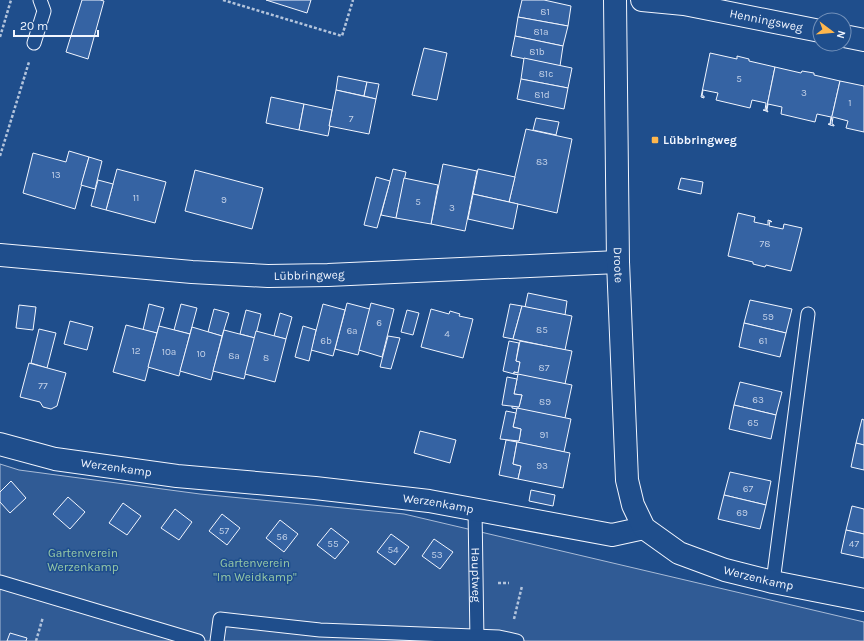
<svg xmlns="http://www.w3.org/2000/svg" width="864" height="641" viewBox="0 0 864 641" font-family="Karla,sans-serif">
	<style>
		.built { fill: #305b95; stroke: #a8bbd7 }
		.building { fill: #3563a3; stroke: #f2f6ff }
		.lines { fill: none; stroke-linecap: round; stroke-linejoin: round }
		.service-casing { stroke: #f2f6ff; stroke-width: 15 }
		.minor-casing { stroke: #f2f6ff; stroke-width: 24 }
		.tertiary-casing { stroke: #f2f6ff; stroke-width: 24 }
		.path { stroke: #b3c4dc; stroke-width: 2.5; stroke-dasharray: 3 2; stroke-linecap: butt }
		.service { stroke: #1f4e8c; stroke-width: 13 }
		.minor { stroke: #1f4e8c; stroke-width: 22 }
		.tertiary { stroke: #1f4e8c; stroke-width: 22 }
		.poi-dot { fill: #ffb74d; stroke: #1f4e8c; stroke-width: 1.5 }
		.labels { text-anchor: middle; stroke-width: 3; stroke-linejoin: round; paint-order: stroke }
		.number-label { font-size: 10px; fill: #c3d1e8 }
		.street-label { font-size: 12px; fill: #f2f6ff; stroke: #1f4e8c }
		.poi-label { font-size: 12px; font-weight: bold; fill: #f2f6ff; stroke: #1f4e8c; text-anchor: start }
		.park-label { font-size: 12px; fill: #97c8a6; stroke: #1f4e8c }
	</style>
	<rect width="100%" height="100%" fill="#1f4e8c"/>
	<path class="built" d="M0,464L19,470L200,494L404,514L864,622V641H0Z"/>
	<g class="building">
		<path d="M82,0H100L104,1L88,59L66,52Z"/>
		<path d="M266,0H311L307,13Z"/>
		<path d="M522,0H544L571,6L568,26L518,17Z"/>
		<path d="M518,17L568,26L563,46L515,36Z"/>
		<path d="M515,36L563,46L560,66L511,56Z"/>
		<path d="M424,48L447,53L437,100L412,95Z"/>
		<path d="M710,53L737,59V56L749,59V61L775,67L766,111L763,110H765L766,103L752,100L750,108L716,100L718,93L703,90L702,96H704V98L701,97Z"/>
		<path d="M524,58L572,68L568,88L521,79Z"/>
		<path d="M775,67L801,73L802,71L814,73V75L840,81L830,125L828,124H830L831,117L817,114L815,122L781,114L782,107L768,104L767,110L768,112L766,111Z"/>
		<path d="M338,76L367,82L364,96L336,90Z"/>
		<path d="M521,79L568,88L564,109L517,99Z"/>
		<path d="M840,81L864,86V132L846,128L848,121L833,117L832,124L834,125V126L830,125Z"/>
		<path d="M367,82L379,84L376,99L364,96Z"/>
		<path d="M336,90L376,99L369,134L329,126Z"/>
		<path d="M271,97L304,104L299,130L266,123Z"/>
		<path d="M304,104L332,110L329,126H330L328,136L299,130Z"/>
		<path d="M536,118L559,122L556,135L533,130Z"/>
		<path d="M526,129L572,139L557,213L509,202Z"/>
		<path d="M69,151L89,157L75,209L23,193L33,153L66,162Z"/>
		<path d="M89,157L102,161L95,189L81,185Z"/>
		<path d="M443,164L477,171L465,231L431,224Z"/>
		<path d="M117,169L166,182L155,223L106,210Z"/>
		<path d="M393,169L406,172L396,218L381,215Z"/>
		<path d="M478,169L515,177L509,202L473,194Z"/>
		<path d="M195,170L263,188L252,229L185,211Z"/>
		<path d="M376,177L390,181L377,228L364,225Z"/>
		<path d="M404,178L438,185L431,224L396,218Z"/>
		<path d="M681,178L703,182L701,194L678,189Z"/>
		<path d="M98,180L113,184L106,210L91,206Z"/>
		<path d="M473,194L518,204L513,229L468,219Z"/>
		<path d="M738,213L755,217L754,222L768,225V220L771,221L772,222L770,221L769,226L783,229L784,224L802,228L791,271L766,265L765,267L753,264V262L728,256Z"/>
		<path d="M528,293L567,301L565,315L525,307Z"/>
		<path d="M750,300L792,309L786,333L744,323Z"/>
		<path d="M347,303L370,309L358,355L335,349Z"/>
		<path d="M371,303L394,309L382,357L359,350Z"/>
		<path d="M149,304L164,308L157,333L143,330Z"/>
		<path d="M181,304L197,308L190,334L174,330Z"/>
		<path d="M323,304L345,310L333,356L311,350Z"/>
		<path d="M510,304L522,306L513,339L503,337Z"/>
		<path d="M19,305L36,307L33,330L16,328Z"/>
		<path d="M522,306L572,316L565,350L513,339Z"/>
		<path d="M214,309L229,313L222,336L208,332Z"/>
		<path d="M431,309L449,314L450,311L460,314L459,316L473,319L463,358L421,347Z"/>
		<path d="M246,310L261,314L255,338L240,334Z"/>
		<path d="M407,310L419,313L413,335L401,332Z"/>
		<path d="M280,313L292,317L286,339L274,336Z"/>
		<path d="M70,321L93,327L87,350L64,344Z"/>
		<path d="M744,323L786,333L780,357L739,347Z"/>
		<path d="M126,325L157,333L145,381L113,372Z"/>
		<path d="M159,326L190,334L179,376L148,367Z"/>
		<path d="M303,326L316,330L309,361L295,357Z"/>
		<path d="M192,327L222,336L211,380L180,371Z"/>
		<path d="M39,329L56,333L47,368L31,363Z"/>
		<path d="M224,330L255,338L244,379L213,371Z"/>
		<path d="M256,331L286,339L275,382L245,374Z"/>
		<path d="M388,336L400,338L391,369L380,367Z"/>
		<path d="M509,341L519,343L516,361L520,362L518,373L514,372V374L503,371Z"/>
		<path d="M520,341L572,351L565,384L514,374V372L518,373L520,362L516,361Z"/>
		<path d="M29,363L66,373L57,406L51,409L43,407L40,402L20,397Z"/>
		<path d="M518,374L572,385L565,418L512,408V406L519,407L522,395L514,394Z"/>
		<path d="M507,377L517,379L514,394L522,395L519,407L502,405Z"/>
		<path d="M740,382L782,392L776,415L734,405Z"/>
		<path d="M734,405L776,415L771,439L729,429Z"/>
		<path d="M517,408L571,419L564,452L511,441L512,440L519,441L521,429L513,427Z"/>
		<path d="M506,411L516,413L513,427L521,429L519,441L500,439Z"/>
		<path d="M862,419L864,420V445L856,443Z"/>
		<path d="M420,431L456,440L450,463L414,453Z"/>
		<path d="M506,440L517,442L513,464L521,466L518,479L499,475Z"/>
		<path d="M517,442L570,453L563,488L518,479L521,466L513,464Z"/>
		<path d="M856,443L864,445V470L851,467Z"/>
		<path d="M730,472L771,481L766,505L724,495Z"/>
		<path d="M11,481L26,498L10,513L0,502V492Z"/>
		<path d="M531,490L555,495L553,506L529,501Z"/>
		<path d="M724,495L766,505L760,529L718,519Z"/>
		<path d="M68,497L85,512L70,529L53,514Z"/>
		<path d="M123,503L141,516L127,535L109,523Z"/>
		<path d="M852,506L864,509V534L846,530Z"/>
		<path d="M175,509L192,522L179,540L161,528Z"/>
		<path d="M222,514L240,528L227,545L209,531Z"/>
		<path d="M280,520L298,534L284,552L266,538Z"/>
		<path d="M331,528L349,542L335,559L317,545Z"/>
		<path d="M846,530L864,534V558L841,553Z"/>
		<path d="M391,534L409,547L395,565L377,552Z"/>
		<path d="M434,539L453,552L440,569L422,556Z"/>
		<path d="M10,633L27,638L26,641H7Z"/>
	</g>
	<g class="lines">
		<g class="service-casing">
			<g id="service">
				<path d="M34,43L44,11L40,0"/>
				<path id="s1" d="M475,509L477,641"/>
				<path d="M0,582L198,641"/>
				<path d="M773,582L808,314"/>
				<path d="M217,641L220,619L320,630L499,637L517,641"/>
			</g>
		</g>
		<g class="minor-casing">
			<g id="minor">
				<path id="s2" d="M642,0L684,4L820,31"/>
				<path d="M844,36L864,40"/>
				<path id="s3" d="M0,255L192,272L268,276L328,275L618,262"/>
				<path id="s4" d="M0,444L55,459L177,476L315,488L429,501L612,535L644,528"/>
			</g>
		</g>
		<g class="tertiary-casing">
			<g id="tertiary">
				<path id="s5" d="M615,0L618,262L627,480L633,505L644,528L679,553L725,570L773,582L864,600"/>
			</g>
		</g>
		<g class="path">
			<path d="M223,0L342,36L353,0"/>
			<path d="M0,37L11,0"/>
			<path d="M0,156L29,62"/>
			<path d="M498,583H509"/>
			<path d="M514,619L522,586"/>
			<path d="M36,641L43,617"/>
		</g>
		<use href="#service" class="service"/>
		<use href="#minor" class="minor"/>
		<use href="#tertiary" class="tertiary"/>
	</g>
	<rect class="poi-dot" x="651" y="136" width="8" height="8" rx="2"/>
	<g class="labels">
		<g class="number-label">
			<text x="545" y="15">81</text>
			<text x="541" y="35">81a</text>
			<text x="537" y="55">81b</text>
			<text x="546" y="77">81c</text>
			<text x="739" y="82">5</text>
			<text x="804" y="96">3</text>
			<text x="542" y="98">81d</text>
			<text x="850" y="106">1</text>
			<text x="351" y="122">7</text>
			<text x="542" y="165">83</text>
			<text x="56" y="178">13</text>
			<text x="136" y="201">11</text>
			<text x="224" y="203">9</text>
			<text x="418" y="205">5</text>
			<text x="452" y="211">3</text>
			<text x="765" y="247">78</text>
			<text x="768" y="320">59</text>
			<text x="379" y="326">6</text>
			<text x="542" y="333">85</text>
			<text x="352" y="334">6a</text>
			<text x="447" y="337">4</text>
			<text x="326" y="344">6b</text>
			<text x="763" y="344">61</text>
			<text x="136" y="354">12</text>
			<text x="169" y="355">10a</text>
			<text x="201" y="357">10</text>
			<text x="234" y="359">8a</text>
			<text x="266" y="361">8</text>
			<text x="544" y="371">87</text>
			<text x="43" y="389">77</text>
			<text x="758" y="403">63</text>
			<text x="545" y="405">89</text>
			<text x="753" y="426">65</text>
			<text x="544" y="438">91</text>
			<text x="542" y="469">93</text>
			<text x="748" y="492">67</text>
			<text x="742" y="516">69</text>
			<text x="224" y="534">57</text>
			<text x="282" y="540">56</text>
			<text x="333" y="547">55</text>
			<text x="854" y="547">47</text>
			<text x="393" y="553">54</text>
			<text x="437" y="558">53</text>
		</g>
		<g class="street-label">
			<text dy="4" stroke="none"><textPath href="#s2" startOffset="126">Henningsweg</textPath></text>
			<text dy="4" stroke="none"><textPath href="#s5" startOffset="265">Droote</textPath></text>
			<text dy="4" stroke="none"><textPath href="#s3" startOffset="310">Lübbringweg</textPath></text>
			<text dy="4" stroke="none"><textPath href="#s4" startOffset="119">Werzenkamp</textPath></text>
			<text dy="4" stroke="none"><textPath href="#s4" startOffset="443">Werzenkamp</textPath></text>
			<text dy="4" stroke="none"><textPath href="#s1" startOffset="66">Hauptweg</textPath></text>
			<text dy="4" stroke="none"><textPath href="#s5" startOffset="658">Werzenkamp</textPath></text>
		</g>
		<g class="poi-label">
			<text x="663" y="144">Lübbringweg</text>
		</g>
		<g class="park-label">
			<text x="83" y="557">Gartenverein<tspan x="83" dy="14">Werzenkamp</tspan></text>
			<text x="255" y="567">Gartenverein<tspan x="255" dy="14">"Im Weidkamp"</tspan></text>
		</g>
	</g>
	<g transform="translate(832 32) rotate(106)"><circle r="19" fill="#1f4e8c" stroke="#7391ba"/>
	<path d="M0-3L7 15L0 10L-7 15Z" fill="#ffb74d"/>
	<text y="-6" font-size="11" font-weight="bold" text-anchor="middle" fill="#f2f6ff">N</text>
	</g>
	<path d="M14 30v6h84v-6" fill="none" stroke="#f2f6ff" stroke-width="2"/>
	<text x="20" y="30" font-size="12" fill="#f2f6ff" stroke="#1f4e8c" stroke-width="3" paint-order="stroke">20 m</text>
</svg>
